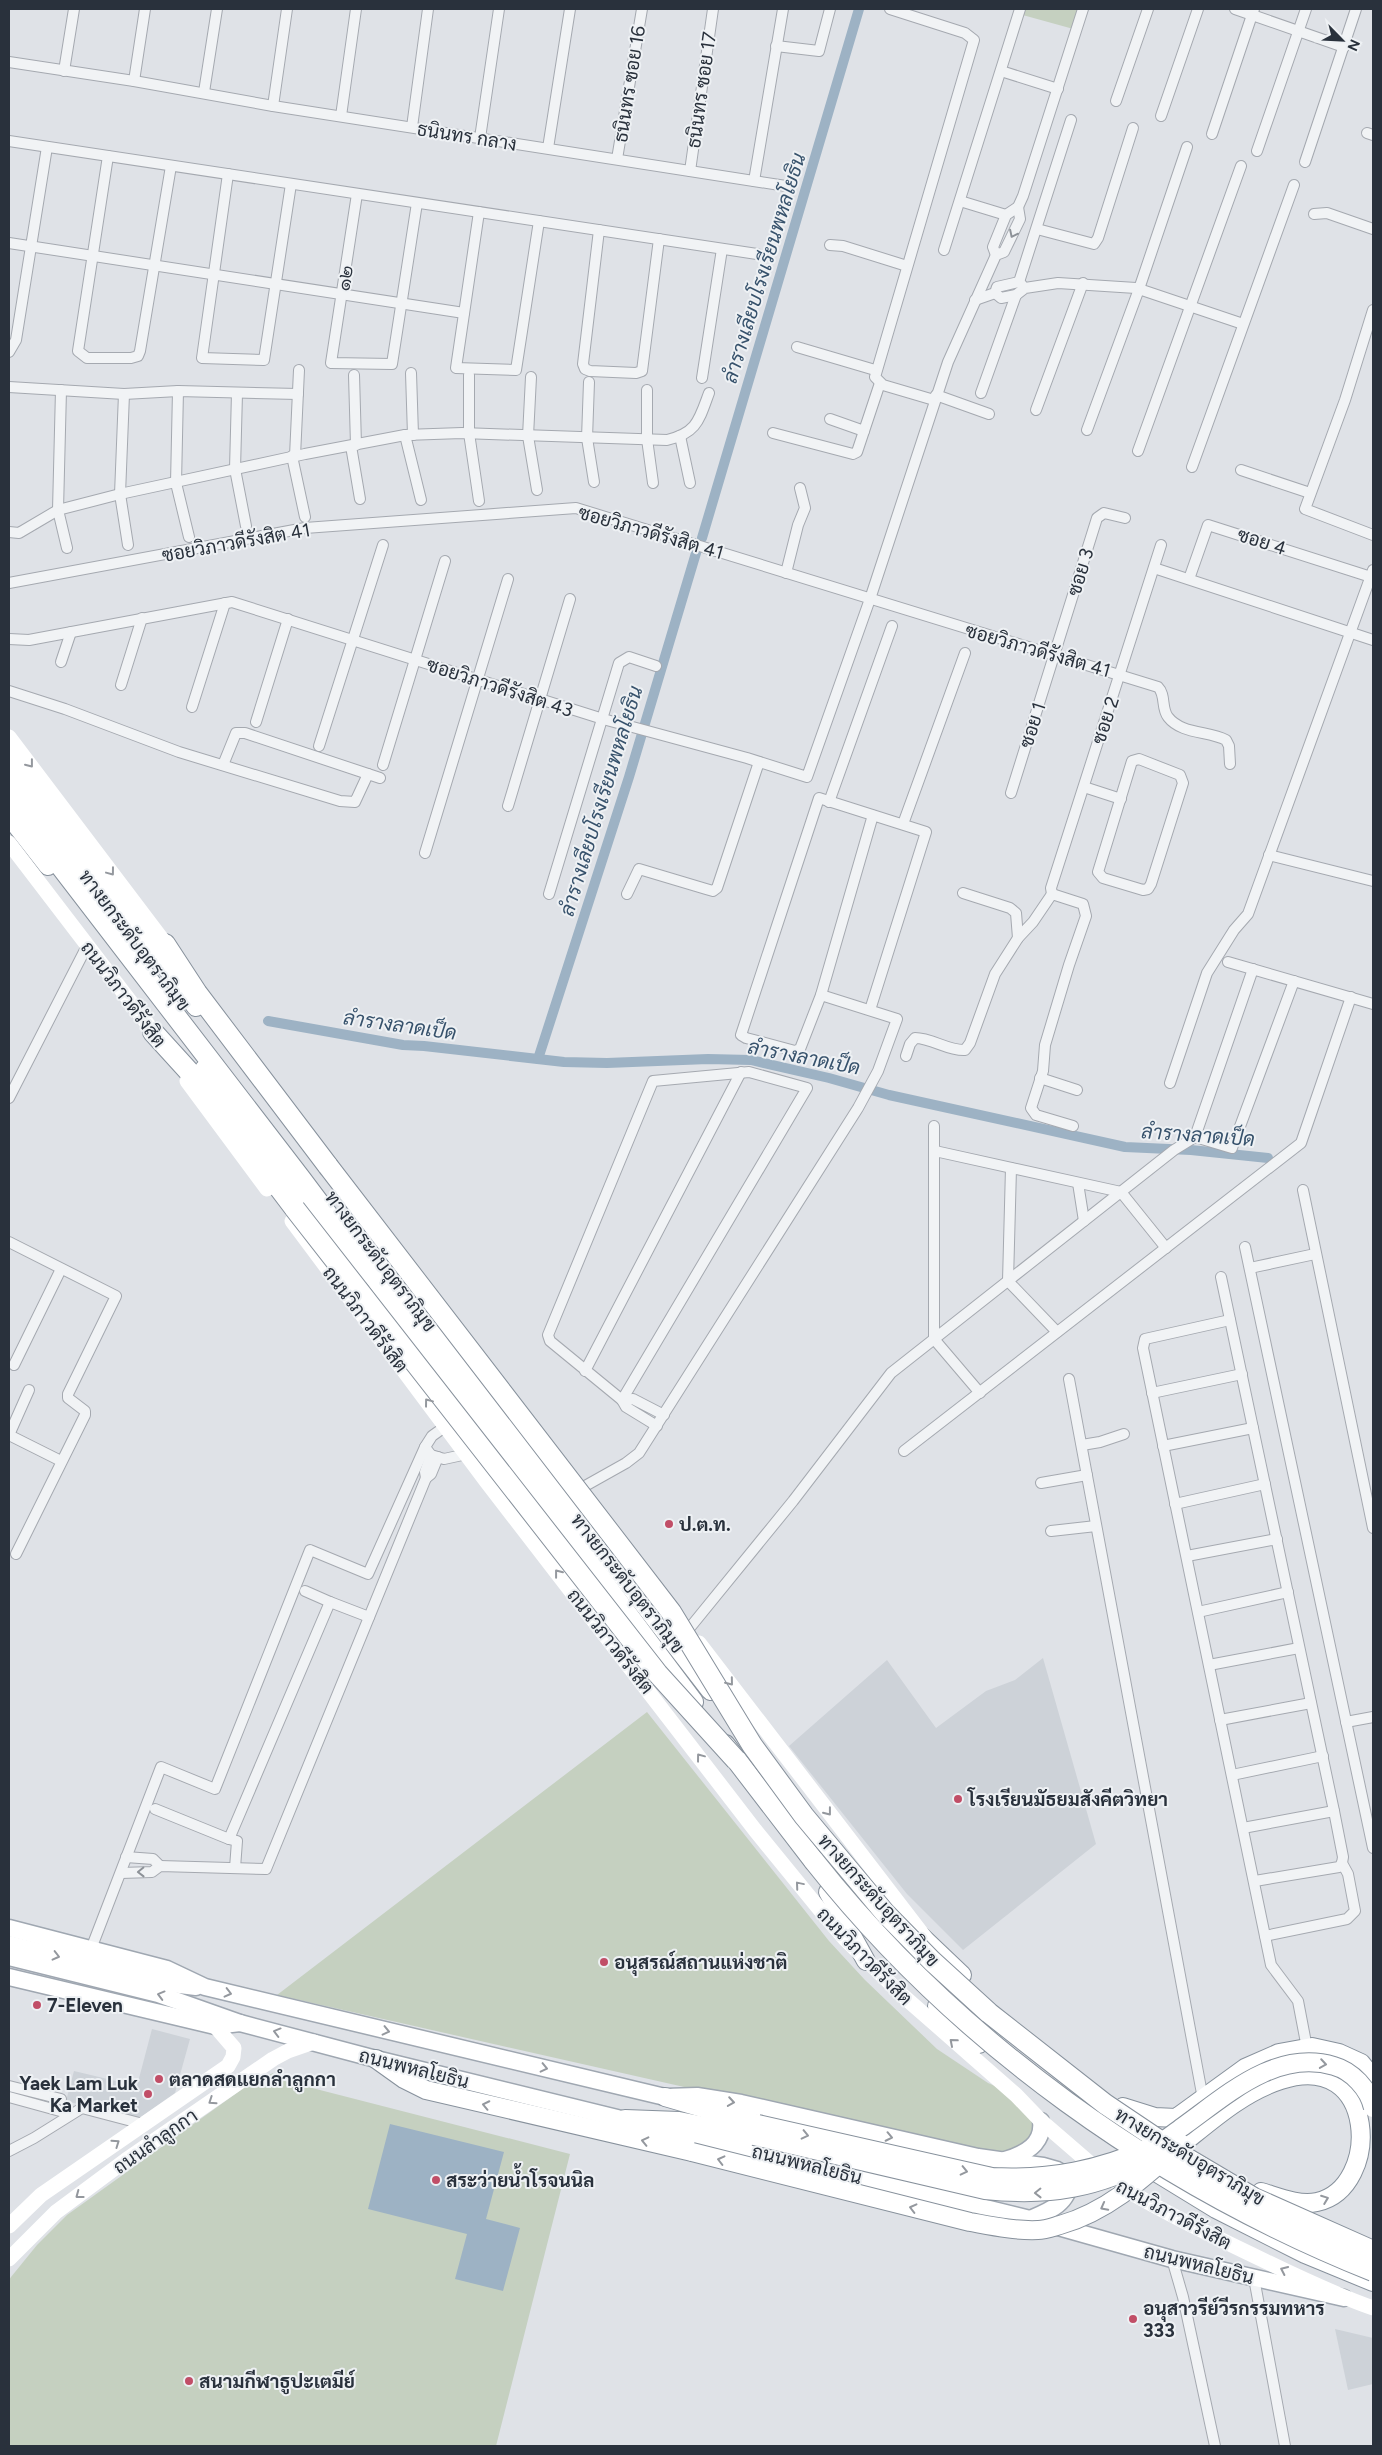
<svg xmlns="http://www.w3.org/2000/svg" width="1382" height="2455" viewBox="0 0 1382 2455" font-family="Figtree,Sarabun,sans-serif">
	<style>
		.built { fill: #cdd2d8 }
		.green { fill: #c5d0c0 }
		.water { fill: #9db2c4 }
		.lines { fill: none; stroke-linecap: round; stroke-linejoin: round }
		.canal { stroke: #9db2c4; stroke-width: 10 }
		.minor-casing { stroke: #a5a9b0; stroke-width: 12 }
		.primary-casing { stroke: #9fa7b1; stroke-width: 19 }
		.trunk-casing { stroke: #87919c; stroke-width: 20 }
		.motorway-casing { stroke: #87919c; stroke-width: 22 }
		.minor { stroke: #f1f3f5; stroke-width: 10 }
		.secondary { stroke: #fff; stroke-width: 15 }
		.primary { stroke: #fff; stroke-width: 16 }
		.trunk { stroke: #fff; stroke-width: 18 }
		.motorway { stroke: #fff; stroke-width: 20 }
		.trunk-bridge-casing { stroke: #87919c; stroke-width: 20; stroke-linecap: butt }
		.motorway-bridge-casing { stroke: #87919c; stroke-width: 22; stroke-linecap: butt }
		.trunk-bridge { stroke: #fff; stroke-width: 18 }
		.motorway-bridge { stroke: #fff; stroke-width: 20 }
		.oneway { stroke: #8d9298 }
		.oneway2 { stroke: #94989e }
		.poi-dot { fill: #c14e67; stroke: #eef1f4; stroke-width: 2 }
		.labels { text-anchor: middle; stroke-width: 4; stroke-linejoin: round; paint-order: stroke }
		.street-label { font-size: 19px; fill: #29313c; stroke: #eef1f4 }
		.poi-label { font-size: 19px; font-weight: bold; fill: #29313c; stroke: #eef1f4; text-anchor: start }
		.water-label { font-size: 20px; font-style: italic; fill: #37526c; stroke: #eef1f4 }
	</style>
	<rect width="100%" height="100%" fill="#dfe2e7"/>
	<g class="built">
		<path d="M1043,1658L1096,1844L963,1950L907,1894L789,1746L887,1660L936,1728L986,1691L1015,1680Z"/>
		<path d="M152,2029L190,2039L175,2093L138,2119L66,2101L74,2071L137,2086Z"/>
		<path d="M1335,2329L1373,2338V2384L1348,2390Z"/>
	</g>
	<g class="green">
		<path d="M1021,9H1084L1077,30L1019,14Z"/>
		<path d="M647,1712L829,1941L865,1980L937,2049L988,2083L1016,2095L1039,2131L1025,2153L998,2158L277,1995Z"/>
		<path d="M273,2073L281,2080L570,2154L496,2446H9V2280L11,2277L37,2245L67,2215L245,2087Z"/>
	</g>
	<path class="water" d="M390,2124L504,2152L486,2219L520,2228L503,2291L455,2279L467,2234L368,2209Z"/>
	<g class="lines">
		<g class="canal">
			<path d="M702,538L859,9"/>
			<path d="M268,1021L403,1045L424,1046L564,1062L607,1063L708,1059L751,1060L829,1078L889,1095L1125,1147L1191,1150L1268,1158"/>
			<path d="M538,1059L629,777L696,553"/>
		</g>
		<g class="minor-casing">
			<g id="minor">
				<path d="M890,9L965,33L974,40L875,377L883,385L934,400"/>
				<path d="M1235,9L1344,47"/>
				<path d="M776,46L819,51L830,9"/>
				<path d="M9,62L134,81L273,106L786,186"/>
				<path d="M64,71L74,9"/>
				<path d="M1001,71L1058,89"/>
				<path d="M134,81L145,9"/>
				<path d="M204,92L217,9"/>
				<path d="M1116,101L1148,9"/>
				<path d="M273,106L287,9"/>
				<path d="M341,116L356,9"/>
				<path d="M1161,116L1198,9"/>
				<path d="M412,127L428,9"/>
				<path d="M1367,133L1373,135"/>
				<path d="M1212,134L1254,9"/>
				<path d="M480,138L499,9"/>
				<path d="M9,141L757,254"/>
				<path d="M548,148L570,9"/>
				<path d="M1257,151L1306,9"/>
				<path d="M108,156L78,351L87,358H131L138,356L140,351L171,166"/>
				<path d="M617,159L642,9"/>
				<path d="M1305,162L1356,9"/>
				<path d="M690,171L713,9"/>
				<path d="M228,174L202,358L264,360L291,184"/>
				<path d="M754,181L783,9"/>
				<path d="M357,194L331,363L392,364L417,203"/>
				<path d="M960,201L1006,215"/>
				<path d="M479,212L456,368L516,370L539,221"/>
				<path d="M1314,214L1327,213L1373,229"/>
				<path d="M1037,229L1094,244L1098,238L1133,128"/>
				<path d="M599,230L583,364L585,369L590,371L636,373L642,371L659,239"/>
				<path d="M9,243L464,313"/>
				<path d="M830,245L843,246L907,266"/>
				<path d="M944,250L1020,9"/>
				<path d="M996,255L993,247L1006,215L1018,207L1023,196L1083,9"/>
				<path d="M1019,282L1071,120"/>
				<path d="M995,293L1001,298L1016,295L1025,288L1058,283L1136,288L1243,324"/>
				<path d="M975,300L995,293L997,287L1019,282L1022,285"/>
				<path d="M1373,310L1345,400L1305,509L1373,535"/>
				<path d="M797,347L875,370"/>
				<path d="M9,352L16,340L47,147"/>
				<path d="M411,373L413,435"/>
				<path d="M354,375L356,445"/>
				<path d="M469,375V433L479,501"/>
				<path d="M531,377L528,436L537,490"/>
				<path d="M702,378L722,249"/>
				<path d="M589,382L587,438L594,482"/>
				<path d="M9,387L124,394L178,391L298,394"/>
				<path d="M61,390L58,510L67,548"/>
				<path d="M647,390V439L653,483"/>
				<path d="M178,391L176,483L189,537"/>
				<path d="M237,393L235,469L246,526"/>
				<path d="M981,393L1016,295"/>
				<path d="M124,394L120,494L128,545"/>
				<path d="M936,395L989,414"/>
				<path d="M1036,410L1083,283"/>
				<path d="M830,419L864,431"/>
				<path d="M1087,430L1139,289L1187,147"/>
				<path d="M773,433L853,454L857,452L880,383"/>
				<path d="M405,435L421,500"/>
				<path d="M680,436L690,483"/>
				<path d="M351,446L360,499"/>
				<path d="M1138,451L1241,166"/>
				<path d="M292,456L305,517"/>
				<path d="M295,456L299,370"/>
				<path d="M1192,467L1294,185"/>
				<path d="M1241,470L1310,493"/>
				<path d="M9,532L19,533L58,510L120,494L305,454L405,435L462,433L667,440C697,433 699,420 709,393"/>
				<path d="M1154,568L1373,640"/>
				<path d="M786,573L798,525L805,508L800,488"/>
				<path d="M1189,579L1208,525L1371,577"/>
				<path d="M9,583L305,528L576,508L1158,687C1166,695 1161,708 1168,717C1181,734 1208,731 1226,740L1229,746L1230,764"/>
				<path d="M9,639L29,640L232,602L603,719L747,758L807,777L870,599L948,362L996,255L1004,252L1020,219L1018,207"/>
				<path d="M61,662L71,632"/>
				<path d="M121,685L142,618"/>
				<path d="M9,691L65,709L179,752L340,801L355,802L368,774"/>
				<path d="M192,707L225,603"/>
				<path d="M256,722L288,619"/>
				<path d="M319,746L383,545"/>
				<path d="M1139,759L1180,775L1183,783L1151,884L1148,889L1143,890L1103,878L1098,872L1132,761Z"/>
				<path d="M223,765L236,733H245L380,778"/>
				<path d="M383,765L445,561"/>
				<path d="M1084,787L1121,799"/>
				<path d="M1011,793L1097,518L1104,513L1125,518"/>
				<path d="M829,802L892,626"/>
				<path d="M508,806L570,599"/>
				<path d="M903,824L965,653"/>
				<path d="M425,853L508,579"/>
				<path d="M1269,855L1373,881"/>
				<path d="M963,893L1010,908L1016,913L1018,938"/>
				<path d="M549,894L619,663L629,657L656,666"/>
				<path d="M627,894L639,869L706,889L713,891L717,888L759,762"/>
				<path d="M1052,894L1051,888L1161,545"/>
				<path d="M1052,894L1083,904L1086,916L1069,965L1045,1045L1043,1071L1031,1108L1036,1115L1073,1126"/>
				<path d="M1228,962L1373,1004"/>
				<path d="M870,1010L926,832L819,798L741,1035L746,1038L795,1051L800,1049L821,995L873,815"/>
				<path d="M906,1056L910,1044L915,1038C932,1038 948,1051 965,1050L970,1043L995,974L1018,938L1033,922L1052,894"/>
				<path d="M749,1072L807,1088L622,1400L550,1341L548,1335L653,1081Z"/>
				<path d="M1040,1078L1077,1090"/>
				<path d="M1170,1083L1207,973L1234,930L1248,914L1373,570"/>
				<path d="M9,1098L88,944"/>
				<path d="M934,1126V1339L980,1393"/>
				<path d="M1195,1137L1232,1148L1294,981"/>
				<path d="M935,1151L1121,1192L1166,1248"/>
				<path d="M1011,1168L1008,1281L1057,1332"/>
				<path d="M1078,1183L1084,1221"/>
				<path d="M1303,1190L1373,1528"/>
				<path d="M9,1242L116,1296L68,1394V1398L85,1411V1415L16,1554"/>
				<path d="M1245,1247L1373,1848"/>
				<path d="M1250,1268L1315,1254"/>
				<path d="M1221,1277L1334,1811L1343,1857L1342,1863L1348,1874L1355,1911L1347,1919L1265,1936"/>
				<path d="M1230,1320L1145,1339L1143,1348L1271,1965L1298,2001L1307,2048"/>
				<path d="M14,1365L61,1269"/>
				<path d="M585,1371L741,1072"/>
				<path d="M1069,1379L1203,2099"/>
				<path d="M1152,1393L1242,1374"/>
				<path d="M446,1426L432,1436L425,1447L431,1455L444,1459L467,1454"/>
				<path d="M657,1426L626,1407L622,1400L633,1399L664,1415"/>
				<path d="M9,1435L61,1461"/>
				<path d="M9,1435L29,1390"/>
				<path d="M1082,1445L1100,1442L1124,1434"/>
				<path d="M1163,1446L1253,1428"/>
				<path d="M904,1451L1301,1143L1351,997"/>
				<path d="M431,1455L425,1472L426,1478L431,1474L438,1457"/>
				<path d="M1041,1483L1087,1475"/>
				<path d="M585,1486L626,1463L639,1453L858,1108L878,1071L897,1019L821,995"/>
				<path d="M1175,1504L1265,1484"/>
				<path d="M1051,1531L1096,1526"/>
				<path d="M1187,1556L1277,1539"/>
				<path d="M305,1591L330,1602"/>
				<path d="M1198,1612L1288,1592"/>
				<path d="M688,1630L793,1501L891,1373L1174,1150L1195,1137L1253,969"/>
				<path d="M1209,1665L1299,1648"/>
				<path d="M1220,1720L1311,1703"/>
				<path d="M1346,1722L1373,1717"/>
				<path d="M1232,1775L1323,1756"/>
				<path d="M155,1809L229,1839"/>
				<path d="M1243,1828L1334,1811"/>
				<path d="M126,1857L153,1859L160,1866"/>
				<path d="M235,1868L237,1841L229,1839L330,1602L369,1617"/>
				<path d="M121,1873L152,1872L160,1866L266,1869L426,1478"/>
				<path d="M1255,1881L1339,1867L1342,1863"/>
				<path d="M91,1949L161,1767L215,1789L310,1550L368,1574L425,1447"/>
				<path d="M9,2086L61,2099"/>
				<path d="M9,2097L71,2114"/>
				<path d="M9,2151L34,2138L82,2108L143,2124"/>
				<path d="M1172,2259L1183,2297L1215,2446"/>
				<path d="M1254,2278L1285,2446"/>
			</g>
		</g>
		<g class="primary-casing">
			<g id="primary">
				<path d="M9,1928L167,1969L205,1987L665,2097L697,2096L741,2103L978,2157L1043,2166L1057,2170L1066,2175L1070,2181C1068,2204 1049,2211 1030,2219"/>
				<path d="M9,1944L164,1983L196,1987"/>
				<path d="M9,1957L158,1994L240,2023L376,2059L1030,2219L1172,2259L1344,2298"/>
				<path d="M9,1977L215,2026L240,2023"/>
				<path d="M1005,2160C1025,2154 1044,2144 1041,2121"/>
			</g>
		</g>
		<g class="trunk-casing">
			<g id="trunk">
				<path d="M9,758L196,1007"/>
				<path d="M9,816L48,866"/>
				<path d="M204,1069L361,1275"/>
				<path d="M828,1892L866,1961"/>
				<path d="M921,1936L962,1975"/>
				<path d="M937,2006L979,2044"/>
				<path d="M376,2059L404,2079L426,2090L692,2152"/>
				<path d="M665,2097L758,2124"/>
				<path d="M1123,2107L1155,2117L1176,2118L1245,2068L1279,2053L1312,2047L1339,2053L1361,2063L1373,2078"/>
				<path d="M625,2119L679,2121L754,2136"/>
				<path d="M1182,2144C1212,2120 1243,2092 1281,2080C1378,2048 1382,2188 1317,2202C1299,2206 1278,2197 1261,2192"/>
				<path d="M1149,2168L1216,2209L1305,2254L1373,2282"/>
			</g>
		</g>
		<g class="motorway-casing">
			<g id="motorway">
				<path d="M9,776L129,933"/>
				<path d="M9,799L301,1179L693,1702"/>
				<path d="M165,944L197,993L328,1166"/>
				<path d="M153,1032L203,1087L295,1209"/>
				<path d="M361,1236L711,1690"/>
				<path d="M725,1745L814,1861"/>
			</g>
		</g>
		<use href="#minor" class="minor"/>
		<g class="secondary">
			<path d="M9,737L171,951"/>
			<path d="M9,843L159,1039"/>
			<path d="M187,1081L267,1189"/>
			<path d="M292,1221L486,1481L755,1830L821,1911L846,1940L902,1995L1016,2095L1041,2121L1100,2172"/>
			<path d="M699,1643L930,1944"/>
			<path d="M1118,2185C1165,2213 1215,2237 1265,2261C1300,2278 1336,2295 1373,2308"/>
			<path d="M9,2226L41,2195L228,2066L233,2057L234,2048L215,2026"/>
			<path d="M9,2259L56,2212L126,2160L273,2059L288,2051L314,2042"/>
		</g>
		<use href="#primary" class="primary"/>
		<use href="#trunk" class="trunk"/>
		<use href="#motorway" class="motorway"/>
		<g class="trunk-bridge-casing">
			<g id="trunk-bridge">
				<path d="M758,2124L992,2177C1051,2180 1099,2170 1154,2146C1165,2141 1175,2132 1185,2125C1228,2094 1277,2049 1334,2066C1352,2071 1369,2089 1373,2108"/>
				<path d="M754,2136L985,2190C1051,2197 1098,2188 1157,2157"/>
				<path d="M692,2152L970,2222C992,2226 1015,2231 1038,2230C1045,2230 1053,2227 1060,2225C1109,2211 1145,2177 1182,2144"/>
			</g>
		</g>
		<g class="motorway-bridge-casing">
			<g id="motorway-bridge">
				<path d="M328,1166L671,1612L752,1745L804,1816L885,1913L932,1961L989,2013L1105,2104L1178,2153L1254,2198L1373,2251"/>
				<path d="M295,1209L658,1674L736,1760"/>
				<path d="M814,1861C958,2043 1158,2185 1373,2271"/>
			</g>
		</g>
		<use href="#trunk-bridge" class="trunk-bridge"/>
		<use href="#motorway-bridge" class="motorway-bridge"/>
	</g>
	<defs><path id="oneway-chevron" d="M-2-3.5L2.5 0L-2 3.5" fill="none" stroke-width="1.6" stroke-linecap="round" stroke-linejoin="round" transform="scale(1.25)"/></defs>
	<g class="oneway">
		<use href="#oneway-chevron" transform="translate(1013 234) rotate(116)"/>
		<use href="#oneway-chevron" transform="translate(141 1872) rotate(179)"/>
	</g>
	<g class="oneway2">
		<use href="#oneway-chevron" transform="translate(30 764) rotate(52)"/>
		<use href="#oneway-chevron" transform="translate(111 872) rotate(53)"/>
		<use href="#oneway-chevron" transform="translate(428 1402) rotate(-127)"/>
		<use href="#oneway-chevron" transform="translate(558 1573) rotate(-128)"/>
		<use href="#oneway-chevron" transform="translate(730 1682) rotate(51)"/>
		<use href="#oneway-chevron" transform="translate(700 1757) rotate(-127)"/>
		<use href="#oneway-chevron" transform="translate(828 1812) rotate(52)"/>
		<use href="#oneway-chevron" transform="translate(799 1885) rotate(-130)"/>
		<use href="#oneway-chevron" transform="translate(56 1956) rotate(14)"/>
		<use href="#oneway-chevron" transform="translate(228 1993) rotate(14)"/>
		<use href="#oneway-chevron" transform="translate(161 1995) rotate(-165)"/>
		<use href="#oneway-chevron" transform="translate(386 2031) rotate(13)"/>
		<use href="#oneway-chevron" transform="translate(277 2032) rotate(-165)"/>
		<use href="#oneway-chevron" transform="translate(953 2042) rotate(-139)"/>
		<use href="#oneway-chevron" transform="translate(1323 2064) rotate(9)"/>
		<use href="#oneway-chevron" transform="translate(544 2068) rotate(13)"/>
		<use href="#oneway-chevron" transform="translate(212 2101) rotate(146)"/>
		<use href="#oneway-chevron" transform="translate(731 2102) rotate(9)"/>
		<use href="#oneway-chevron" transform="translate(486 2105) rotate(-168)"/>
		<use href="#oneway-chevron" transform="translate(805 2135) rotate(13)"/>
		<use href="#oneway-chevron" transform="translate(889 2137) rotate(12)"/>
		<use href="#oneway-chevron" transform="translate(645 2141) rotate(-167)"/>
		<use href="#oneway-chevron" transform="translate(116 2143) rotate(-35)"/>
		<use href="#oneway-chevron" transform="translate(721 2160) rotate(-166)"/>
		<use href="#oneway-chevron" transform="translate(964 2171) rotate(13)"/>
		<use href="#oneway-chevron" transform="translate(1038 2193) rotate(179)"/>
		<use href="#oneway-chevron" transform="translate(79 2195) rotate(143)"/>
		<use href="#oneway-chevron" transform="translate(1325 2199) rotate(-21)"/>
		<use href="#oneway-chevron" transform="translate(1104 2207) rotate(152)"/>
		<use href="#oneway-chevron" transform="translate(913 2208) rotate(-166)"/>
		<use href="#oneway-chevron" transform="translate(1284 2270) rotate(-155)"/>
	</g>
	<g class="poi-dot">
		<circle cx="669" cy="1524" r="5"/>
		<circle cx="958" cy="1799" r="5"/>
		<circle cx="604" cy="1962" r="5"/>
		<circle cx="37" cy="2005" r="5"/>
		<circle cx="159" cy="2079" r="5"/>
		<circle cx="148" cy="2094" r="5"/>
		<circle cx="436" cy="2180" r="5"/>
		<circle cx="1133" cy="2319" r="5"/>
		<circle cx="189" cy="2381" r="5"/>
	</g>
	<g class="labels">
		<g class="street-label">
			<text transform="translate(629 84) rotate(-81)" y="7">ธนินทร ซอย 16</text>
			<text transform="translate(701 90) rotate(-82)" y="7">ธนินทร ซอย 17</text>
			<text transform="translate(467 136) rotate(9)" y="7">ธนินทร กลาง</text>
			<text transform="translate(344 278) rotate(-81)" y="7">๑๒</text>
			<text transform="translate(651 532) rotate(16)" y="7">ซอยวิภาวดีรังสิต 41</text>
			<text transform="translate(1262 541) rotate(18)" y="7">ซอย 4</text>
			<text transform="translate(236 542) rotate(-10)" y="7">ซอยวิภาวดีรังสิต 41</text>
			<text transform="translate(1080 572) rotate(-73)" y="7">ซอย 3</text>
			<text transform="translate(1038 650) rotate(16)" y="7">ซอยวิภาวดีรังสิต 41</text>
			<text transform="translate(500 687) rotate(18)" y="7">ซอยวิภาวดีรังสิต 43</text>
			<text transform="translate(1105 720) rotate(-72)" y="7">ซอย 2</text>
			<text transform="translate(1032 725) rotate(-72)" y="7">ซอย 1</text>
			<text transform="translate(135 940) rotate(53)" y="7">ทางยกระดับอุตราภิมุข</text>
			<text transform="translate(124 994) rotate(53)" y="7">ถนนวิภาวดีรังสิต</text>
			<text transform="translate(381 1261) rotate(53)" y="7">ทางยกระดับอุตราภิมุข</text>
			<text transform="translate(366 1319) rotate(53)" y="7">ถนนวิภาวดีรังสิต</text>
			<text transform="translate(628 1583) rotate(52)" y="7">ทางยกระดับอุตราภิมุข</text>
			<text transform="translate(611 1641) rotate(52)" y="7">ถนนวิภาวดีรังสิต</text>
			<text transform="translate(879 1900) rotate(48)" y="7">ทางยกระดับอุตราภิมุข</text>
			<text transform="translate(865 1956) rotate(46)" y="7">ถนนวิภาวดีรังสิต</text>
			<text transform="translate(414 2068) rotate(14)" y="7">ถนนพหลโยธิน</text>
			<text transform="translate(155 2141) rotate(-35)" y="7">ถนนลำลูกกา</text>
			<text transform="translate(1190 2156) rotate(31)" y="7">ทางยกระดับอุตราภิมุข</text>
			<text transform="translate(807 2164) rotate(14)" y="7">ถนนพหลโยธิน</text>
			<text transform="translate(1174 2214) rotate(28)" y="7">ถนนวิภาวดีรังสิต</text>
			<text transform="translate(1199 2264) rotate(14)" y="7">ถนนพหลโยธิน</text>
		</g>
		<g class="poi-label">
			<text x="679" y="1531">ป.ต.ท.</text>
			<text x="968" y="1806">โรงเรียนมัธยมสังคีตวิทยา</text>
			<text x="614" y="1969">อนุสรณ์สถานแห่งชาติ</text>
			<text x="47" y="2012">7-Eleven</text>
			<text x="169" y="2086">ตลาดสดแยกลำลูกกา</text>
			<text x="138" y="2090" text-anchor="end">Yaek Lam Luk<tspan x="138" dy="22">Ka Market</tspan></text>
			<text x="446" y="2187">สระว่ายน้ำโรจนนิล</text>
			<text x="1143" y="2315">อนุสาวรีย์วีรกรรมทหาร<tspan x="1143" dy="22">333</tspan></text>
			<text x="199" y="2388">สนามกีฬาธูปะเตมีย์</text>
		</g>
		<g class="water-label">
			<text transform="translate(764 268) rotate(-73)" y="7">ลำรางเลียบโรงเรียนพหลโยธิน</text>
			<text transform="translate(601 801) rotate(-73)" y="7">ลำรางเลียบโรงเรียนพหลโยธิน</text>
			<text transform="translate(400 1025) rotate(8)" y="7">ลำรางลาดเป็ด</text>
			<text transform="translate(804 1057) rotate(11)" y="7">ลำรางลาดเป็ด</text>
			<text transform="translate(1198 1135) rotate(4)" y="7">ลำรางลาดเป็ด</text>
		</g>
	</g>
	<rect width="1382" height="2455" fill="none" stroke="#29313c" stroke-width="20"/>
	<g transform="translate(1342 40) rotate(114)" stroke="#eef1f4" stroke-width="4" paint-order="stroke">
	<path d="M0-4L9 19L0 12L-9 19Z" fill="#29313c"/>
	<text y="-8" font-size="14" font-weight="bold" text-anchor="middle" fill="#29313c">N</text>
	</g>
</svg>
